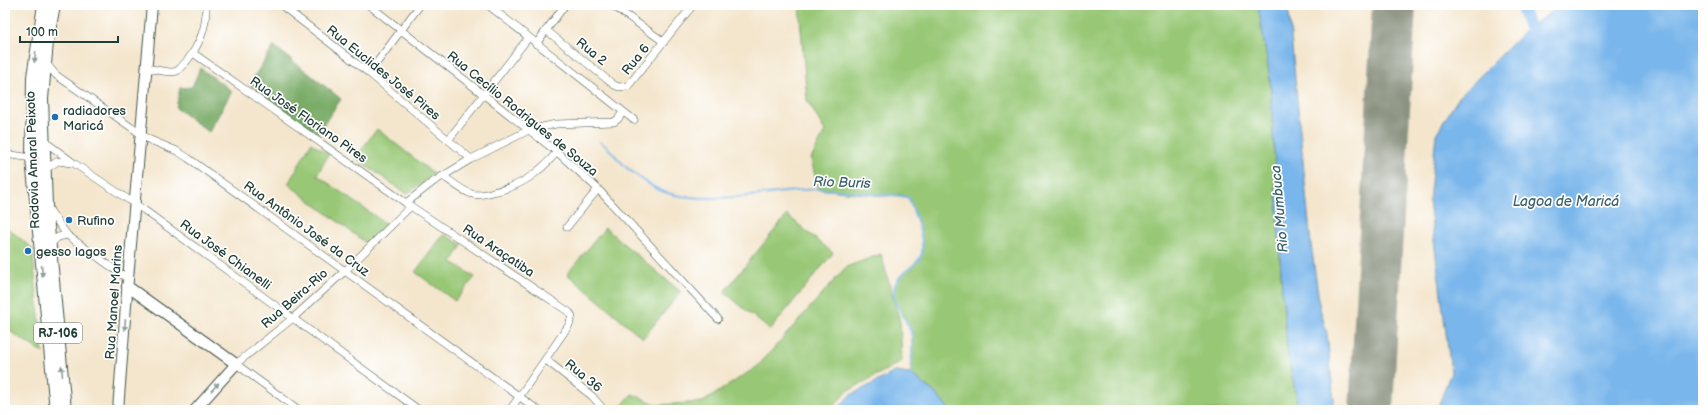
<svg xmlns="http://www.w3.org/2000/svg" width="1708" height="415" viewBox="0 0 1708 415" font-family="'Balsamiq Sans',sans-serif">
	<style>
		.green { fill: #98c876; stroke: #5c8255 }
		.forest { fill: #7aac67; stroke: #4c744e }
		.water { fill: #79b6eb; stroke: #4c7a90 }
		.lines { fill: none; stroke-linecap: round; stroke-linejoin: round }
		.stream { stroke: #79b6eb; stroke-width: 2 }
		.river { stroke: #79b6eb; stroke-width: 12 }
		.runway { stroke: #8a9280; stroke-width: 44 }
		.minor-casing { stroke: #3f564b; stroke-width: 8 }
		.secondary-casing { stroke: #3f564b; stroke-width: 12 }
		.trunk-casing { stroke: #3f564b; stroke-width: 14 }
		.minor { stroke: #fff; stroke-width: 7 }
		.secondary { stroke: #fff; stroke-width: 10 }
		.trunk { stroke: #fff; stroke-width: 12 }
		.oneway { fill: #8f9e9a }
		.poi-dot { fill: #1f6fb2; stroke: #fff; stroke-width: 1.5 }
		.labels { text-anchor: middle; stroke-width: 3.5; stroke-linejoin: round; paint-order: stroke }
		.shield { fill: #fff; stroke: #627771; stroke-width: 1 }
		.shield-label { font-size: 12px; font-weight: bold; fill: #1f3d34 }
		.street-label { font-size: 13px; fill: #1f3d34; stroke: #fff }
		.poi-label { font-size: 13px; fill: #1f3d34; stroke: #fff; text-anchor: start }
		.water-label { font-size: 14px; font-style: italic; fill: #3a616b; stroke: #fff }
	</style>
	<rect width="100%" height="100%" fill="#fff"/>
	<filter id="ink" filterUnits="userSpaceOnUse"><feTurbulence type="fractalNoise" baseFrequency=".025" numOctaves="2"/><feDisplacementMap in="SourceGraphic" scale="8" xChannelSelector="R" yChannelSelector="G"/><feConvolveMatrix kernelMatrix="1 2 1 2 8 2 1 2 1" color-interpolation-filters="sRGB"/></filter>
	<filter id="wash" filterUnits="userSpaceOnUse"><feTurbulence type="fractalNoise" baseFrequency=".012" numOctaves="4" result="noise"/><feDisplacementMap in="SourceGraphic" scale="16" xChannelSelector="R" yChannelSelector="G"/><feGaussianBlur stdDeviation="0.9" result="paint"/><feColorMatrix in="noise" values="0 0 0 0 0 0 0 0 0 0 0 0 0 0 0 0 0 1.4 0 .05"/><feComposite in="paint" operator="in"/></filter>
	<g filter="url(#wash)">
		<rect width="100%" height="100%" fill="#f4e6cd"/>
		<g class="green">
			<path d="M799,5H1258L1270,77L1282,291L1288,356L1299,410H950L934,392L911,374C911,363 914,342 911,332C907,320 896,308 894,296C891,272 920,268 922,252C924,235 914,214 909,198L900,195L884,196L818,189L811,159L825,131L807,100Z"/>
			<path d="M377,129L434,174L407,194L355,158Z"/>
			<path d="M311,143L329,154L317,175L386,224L366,243L288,184Z"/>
			<path d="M787,215L833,253L770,330L724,292Z"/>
			<path d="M5,226L32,248L43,353L5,328Z"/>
			<path d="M605,228L681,292L643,338L567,274Z"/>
			<path d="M444,234L462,245L452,262L475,277L455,301L415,272Z"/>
			<path d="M881,254L900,322L902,361L846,392L831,410H618L632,394L658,405L703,402L758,366L846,267Z"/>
		</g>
		<g class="forest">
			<path d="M274,46L341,99L317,134L249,84Z"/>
			<path d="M200,68L232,91L209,132L176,108L180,88L192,87Z"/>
		</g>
		<g class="water">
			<path d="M1258,5H1288L1311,244L1320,308L1327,334L1335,410H1299L1288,356L1282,291L1270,78Z"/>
			<path d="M1562,5H1703V410H1437L1451,372L1429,202L1436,134L1459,97L1529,27Z"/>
			<path d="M895,372L911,374L934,392L950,410H837L849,396Z"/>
		</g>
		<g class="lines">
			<path class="stream" d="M600,142C609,147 612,153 619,160C628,170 651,187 664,192C707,206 771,192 816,189C834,188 855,193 873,194C886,196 898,194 909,198C914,214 924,235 922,252C920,268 891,272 894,296C896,308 907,320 911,332C914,342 911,363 911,374"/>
			<path class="river" d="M1521,5L1529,27"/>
			<path class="runway" d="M1371,410L1394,5"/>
		</g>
	</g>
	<g filter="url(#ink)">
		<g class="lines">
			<g class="minor-casing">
				<g id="minor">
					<path d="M281,5L369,73L471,159"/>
					<path d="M369,5L557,152L598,189L718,319"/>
					<path d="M488,5L634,120"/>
					<path d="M612,5L664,42"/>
					<path d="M546,30L614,85L619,87L628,86L693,5"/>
					<path d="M536,44L565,5"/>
					<path d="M193,53L406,203L569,312L572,316L569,325L510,410"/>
					<path d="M45,62L56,75L148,139L177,151L188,158L538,410"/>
					<path d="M147,68C154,69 170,74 177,71C180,69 183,64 186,62C199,46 207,26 206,5"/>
					<path d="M369,73L420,5"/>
					<path d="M449,139L528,38"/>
					<path d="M44,141L75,164L144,210L419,410"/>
					<path d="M5,154L32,158"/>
					<path d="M44,170L58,161L71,163"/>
					<path d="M443,176C452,182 462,191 472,194C478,196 486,194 493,192C520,187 539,173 557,152"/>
					<path d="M406,203L433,182L471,159L529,130L556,124L614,122L618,119L623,112"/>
					<path d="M48,208L67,235L128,279"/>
					<path d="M567,227L598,189"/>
					<path d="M49,246L58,237L67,235"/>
					<path d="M546,360L592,396L604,410"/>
					<path d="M299,410L236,364L293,318L346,270L411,206"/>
				</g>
			</g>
			<g class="secondary-casing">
				<g id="secondary">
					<path d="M127,286L236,364L195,410"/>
					<path d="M118,410L128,279L152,5"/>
				</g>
			</g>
			<g class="trunk-casing">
				<g id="trunk">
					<path d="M44,5L33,77L32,158L56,410"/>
					<path d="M54,5L47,42L42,99L46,205L65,410"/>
				</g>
			</g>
			<use href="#minor" class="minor"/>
			<use href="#secondary" class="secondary"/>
			<use href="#trunk" class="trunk"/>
		</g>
		<defs><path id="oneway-solid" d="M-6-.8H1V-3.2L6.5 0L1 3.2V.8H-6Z"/></defs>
		<g class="oneway">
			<use href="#oneway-solid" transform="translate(35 57) rotate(97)"/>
			<use href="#oneway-solid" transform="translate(42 271) rotate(85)"/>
			<use href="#oneway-solid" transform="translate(125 325) rotate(94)"/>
			<use href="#oneway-solid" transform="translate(62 371) rotate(-95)"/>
			<use href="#oneway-solid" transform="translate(215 387) rotate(-47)"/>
		</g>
	</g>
	<g class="poi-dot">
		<circle cx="55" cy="117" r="4"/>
		<circle cx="69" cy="220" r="4"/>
		<circle cx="28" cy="251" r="4"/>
	</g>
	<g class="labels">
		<rect class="shield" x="34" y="323" width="48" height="20" rx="3"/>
		<g class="shield-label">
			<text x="58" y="337">RJ-106</text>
		</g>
		<g class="street-label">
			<text transform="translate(592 51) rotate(39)" y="5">Rua 2</text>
			<text transform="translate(635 59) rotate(-51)" y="5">Rua 6</text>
			<text transform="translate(384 72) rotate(39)" y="5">Rua Euclides José Pires</text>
			<text transform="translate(523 113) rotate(39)" y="5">Rua Cecílio Rodrigues de Souza</text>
			<text transform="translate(309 119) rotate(35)" y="5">Rua José Floriano Pires</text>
			<text transform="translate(32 160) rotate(-92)" y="5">Rodovia Amaral Peixoto</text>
			<text transform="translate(307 228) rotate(36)" y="5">Rua Antônio José da Cruz</text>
			<text transform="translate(499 250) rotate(34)" y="5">Rua Araçatiba</text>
			<text transform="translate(226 254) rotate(36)" y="5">Rua José Chianelli</text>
			<text transform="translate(294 298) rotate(-41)" y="5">Rua Beira-Rio</text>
			<text transform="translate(113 302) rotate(-86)" y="5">Rua Manoel Marins</text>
			<text transform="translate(584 375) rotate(39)" y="5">Rua 36</text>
		</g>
		<g class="poi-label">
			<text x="63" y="115">radiadores<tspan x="63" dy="15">Maricá</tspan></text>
			<text x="77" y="225">Rufino</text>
			<text x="36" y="256">gesso lagos</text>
		</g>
		<g class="water-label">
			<text transform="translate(842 182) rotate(2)" y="5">Rio Buris</text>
			<text x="1566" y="206">Lagoa de Maricá</text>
			<text transform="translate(1279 209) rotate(-95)" y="5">Rio Mumbuca</text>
		</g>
	</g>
	<rect width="1708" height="415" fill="none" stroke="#fff" stroke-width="20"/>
	<path d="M20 36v6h98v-6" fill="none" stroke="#1f3d34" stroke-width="2"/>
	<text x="26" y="36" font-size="12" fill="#1f3d34" stroke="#ffffff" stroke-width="3" paint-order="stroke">100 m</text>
</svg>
